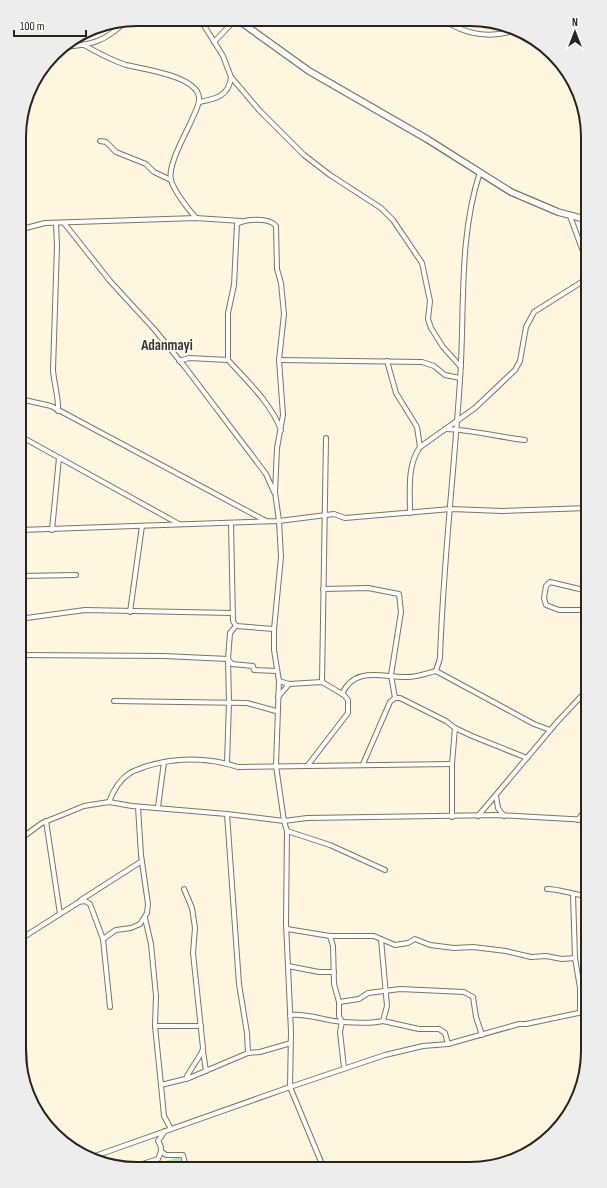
<svg xmlns="http://www.w3.org/2000/svg" width="607" height="1188" viewBox="0 0 607 1188" font-family="'Sofia Sans Condensed',sans-serif">
	<style>
		.green { fill: #b1e6b6 }
		.lines { fill: none; stroke-linecap: round; stroke-linejoin: round }
		.minor-casing { stroke: #7d7461; stroke-width: 6 }
		.secondary-casing { stroke: #7d7461; stroke-width: 8 }
		.minor { stroke: #fff; stroke-width: 4 }
		.secondary { stroke: #fff; stroke-width: 5.5 }
		.labels { text-anchor: middle; stroke-width: 3.5; stroke-linejoin: round; paint-order: stroke }
		.quarter-label { font-size: 15px; font-weight: bold; fill: #3d3524; stroke: #fff }
		.rim { fill: none; stroke: #27241c; stroke-width: 2 }
	</style>
	<rect width="100%" height="100%" fill="#fff6e0"/>
	<path class="green" d="M180,1157L183,1168H139Z"/>
	<g class="lines">
		<g class="minor-casing">
			<g id="minor">
				<path d="M200,19L223,56L231,77L259,110L304,155L330,175L381,208L393,220L422,263L430,301L428,319L431,328L443,347L461,367"/>
				<path d="M446,21C466,35 490,38 513,31"/>
				<path d="M214,42L235,20"/>
				<path d="M84,45C98,53 111,60 126,65C143,69 196,76 199,97C200,103 196,111 193,117C187,132 167,165 171,180C174,191 188,209 196,218"/>
				<path d="M62,47C91,45 105,42 126,21"/>
				<path d="M199,102C216,99 229,96 231,77"/>
				<path d="M100,141L106,142L116,152L146,164L154,172L171,180"/>
				<path d="M570,216L588,265"/>
				<path d="M56,223L57,246L53,370C54,384 59,398 58,411"/>
				<path d="M64,223L110,281L154,329L185,367L266,474L274,492"/>
				<path d="M20,227L26,228L45,223L196,218L241,221"/>
				<path d="M279,360L422,362L434,366L445,375L460,378"/>
				<path d="M179,361L189,358L228,360"/>
				<path d="M387,361L396,393L417,427L420,447"/>
				<path d="M20,399L51,406L266,521"/>
				<path d="M446,429C473,430 498,437 525,440"/>
				<path d="M281,430C271,403 247,381 228,360V313L234,285L237,224C245,219 269,217 276,226L277,269L281,283L284,314L279,360L283,415L277,448L275,492L279,521L281,557L274,629V650L279,681L276,766L284,821L287,831L286,923L291,1032L290,1087L385,1055L423,1046L448,1044L519,1024H526L588,1011"/>
				<path d="M20,436L179,524"/>
				<path d="M410,513C410,491 407,465 420,447L475,408L515,370L520,361L526,327L534,312L588,278"/>
				<path d="M231,523L233,621L236,626L274,629"/>
				<path d="M20,530L279,521L334,514L345,518L451,509L502,511L588,508"/>
				<path d="M52,530L59,458"/>
				<path d="M20,576L76,575"/>
				<path d="M323,589L368,588L399,594L401,612L391,675L395,698"/>
				<path d="M588,610H559L546,605L544,598L546,586L550,582L588,591"/>
				<path d="M130,612L142,526"/>
				<path d="M19,619L85,610L232,613"/>
				<path d="M19,655L164,656L228,659L232,664L253,666L254,670L276,671"/>
				<path d="M436,671L440,658C443,565 454,473 460,380C465,311 458,239 480,172"/>
				<path d="M279,681L289,684L322,682L344,695L348,700V713L308,765"/>
				<path d="M322,682L326,438"/>
				<path d="M342,694C355,665 384,678 408,677C417,677 427,673 436,671L534,724L550,730"/>
				<path d="M278,697L289,684"/>
				<path d="M114,701L247,703L276,711"/>
				<path d="M227,763L229,702L228,659L230,633L236,626"/>
				<path d="M363,764L390,702L395,698H400L446,721L455,728L472,736L527,758"/>
				<path d="M496,796L498,808L504,816"/>
				<path d="M109,802C113,791 119,780 130,773C134,770 140,769 144,767C176,757 207,757 238,767L452,764"/>
				<path d="M158,807L164,762"/>
				<path d="M227,814L239,984L247,1033L248,1053L260,1052L291,1043"/>
				<path d="M478,816L558,721L588,689"/>
				<path d="M452,817V764L455,728"/>
				<path d="M578,820L588,806"/>
				<path d="M46,821L60,914"/>
				<path d="M287,831L330,845L385,870"/>
				<path d="M19,840L42,823L62,815L84,806L109,802L132,806L227,814L284,821L307,818L498,815L588,820"/>
				<path d="M184,889L192,908L195,928L193,953L203,1048C203,1054 189,1070 186,1079"/>
				<path d="M547,889C561,889 573,895 588,896"/>
				<path d="M573,895L575,958L580,988V1013"/>
				<path d="M81,900L142,861"/>
				<path d="M145,918L151,944L156,996L155,1026L161,1085L189,1078L248,1053"/>
				<path d="M287,929L330,936H374L395,945L408,943L415,939L430,945L454,948L473,947L506,951L531,957L546,956L562,959L575,958"/>
				<path d="M330,936L333,946L334,984L339,1002V1016L342,1022L340,1032L344,1068"/>
				<path d="M103,939L116,930L131,928L140,924L147,913L148,904L141,855L138,807"/>
				<path d="M381,939L387,1006L383,1021L419,1029H439L445,1033L448,1044"/>
				<path d="M19,940L79,902L85,901L90,904L103,939L110,1007"/>
				<path d="M19,941L26,1089"/>
				<path d="M288,966L319,972H334"/>
				<path d="M339,1002L359,999L368,993L400,989L464,992L473,997L476,1017L482,1035"/>
				<path d="M290,1015C308,1013 325,1021 343,1022C356,1023 370,1024 383,1021"/>
				<path d="M155,1026H201"/>
				<path d="M203,1051L206,1071"/>
				<path d="M161,1085L164,1116L171,1129"/>
				<path d="M162,1152L166,1155H183L186,1168"/>
				<path d="M95,1156L290,1087L324,1169"/>
				<path d="M130,1168L158,1159C161,1152 163,1148 158,1141L165,1131"/>
			</g>
		</g>
		<g class="secondary-casing">
			<path id="secondary" d="M238,20L309,71L427,139L511,192L558,212L588,220"/>
		</g>
		<use href="#minor" class="minor"/>
		<use href="#secondary" class="secondary"/>
	</g>
	<g class="labels">
		<g class="quarter-label">
			<text x="167" y="350">Adanmayi</text>
		</g>
	</g>
	<path d="M0 0H607V1188H0ZM137 26H470A111 111 0 0 1 581 137V1051A111 111 0 0 1 470 1162H137A111 111 0 0 1 26 1051V137A111 111 0 0 1 137 26Z" fill="#eeeded" fill-rule="evenodd"/>
	<path class="rim" d="M137 26H470A111 111 0 0 1 581 137V1051A111 111 0 0 1 470 1162H137A111 111 0 0 1 26 1051V137A111 111 0 0 1 137 26Z"/>
	<g transform="translate(575 32)" stroke="#ffffff" stroke-width="3" paint-order="stroke">
	<path d="M0-3L7 15L0 10L-7 15Z" fill="#27241c"/>
	<text y="-6" font-size="11" font-weight="bold" text-anchor="middle" fill="#27241c">N</text>
	</g>
	<path d="M14 30v6h72v-6" fill="none" stroke="#27241c" stroke-width="2"/>
	<text x="20" y="30" font-size="12" fill="#27241c" stroke="#ffffff" stroke-width="3" paint-order="stroke">100 m</text>
</svg>
